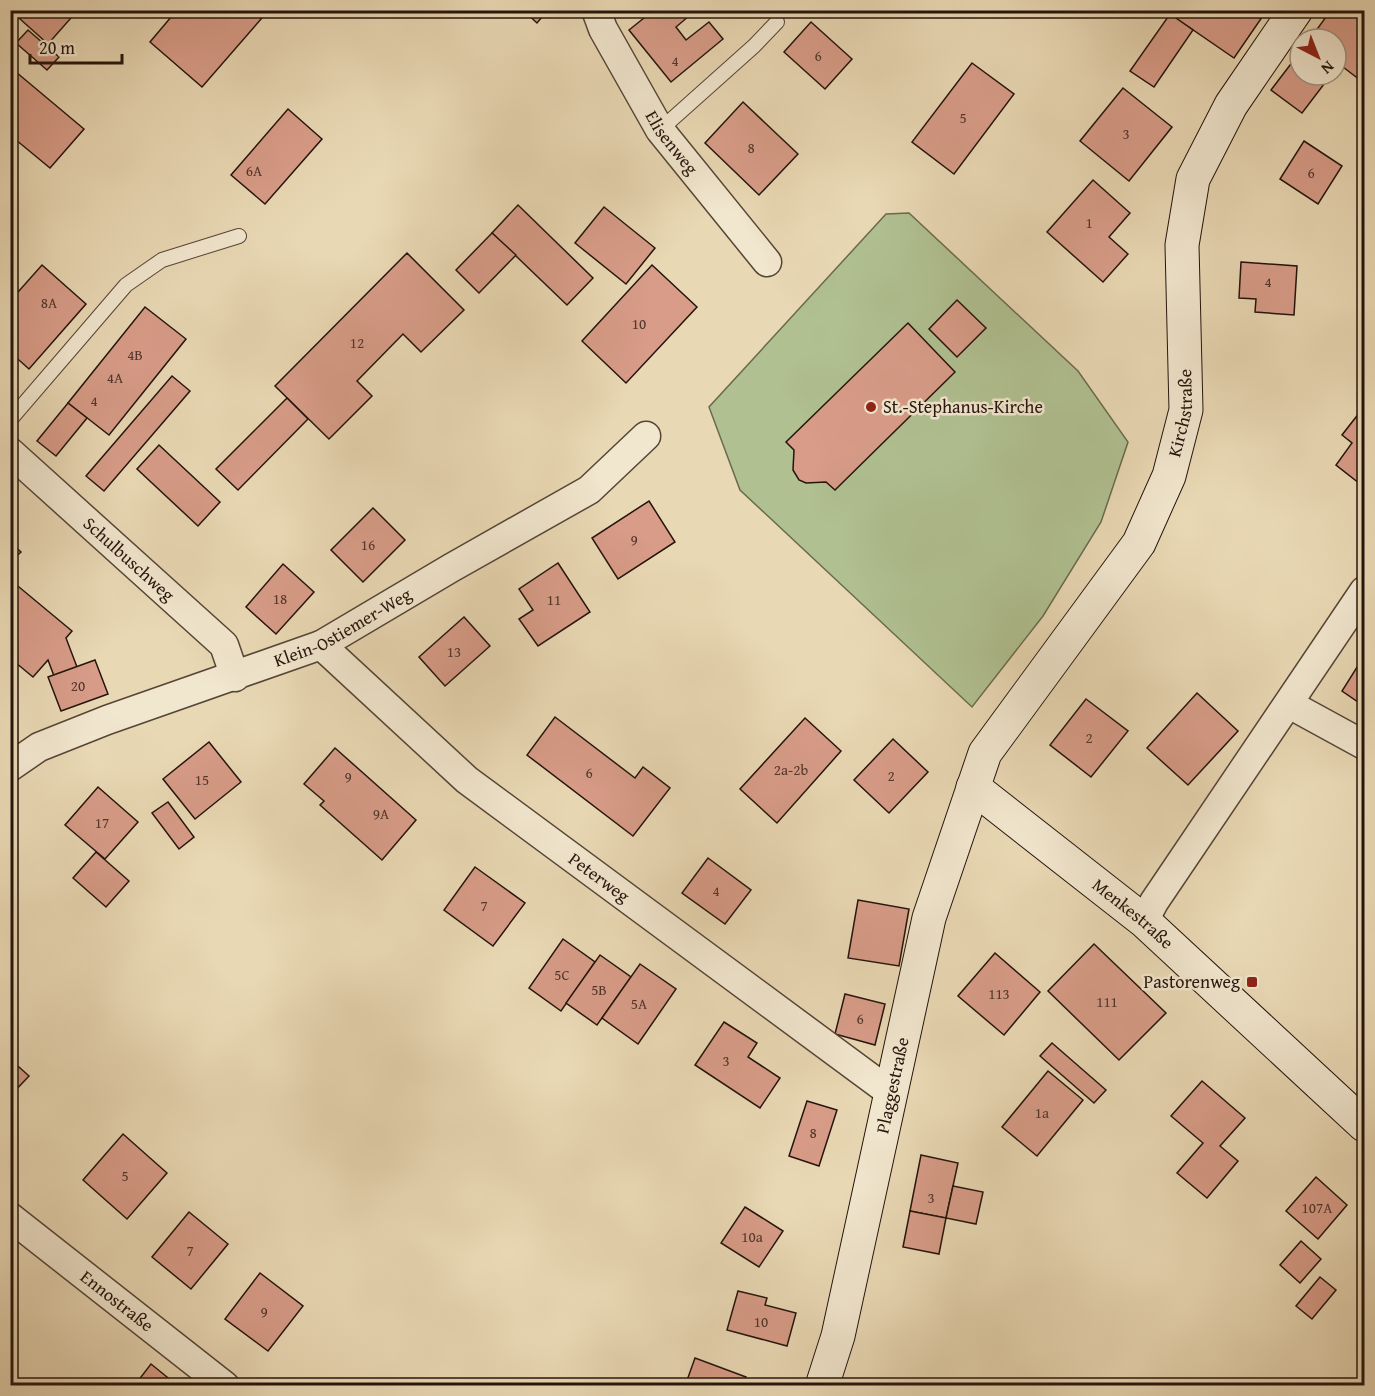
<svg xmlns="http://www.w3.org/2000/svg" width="1375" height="1396" viewBox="0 0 1375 1396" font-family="'Gentium Book Plus',serif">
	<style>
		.green { fill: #b0c091; stroke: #6a6a4e; stroke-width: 1.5 }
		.building { fill: #d89c88; stroke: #24140c; stroke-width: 1.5 }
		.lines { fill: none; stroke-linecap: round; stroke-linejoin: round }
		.lane-casing { stroke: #554536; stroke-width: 16 }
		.street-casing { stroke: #554536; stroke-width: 31 }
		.secondary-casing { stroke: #24140c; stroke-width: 35 }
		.lane { stroke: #f1e6ce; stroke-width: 14 }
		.street { stroke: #f1e6ce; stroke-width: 28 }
		.secondary { stroke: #f1e6ce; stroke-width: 33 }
		.poi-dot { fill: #8f2418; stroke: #f1e6ce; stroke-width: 2 }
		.labels { text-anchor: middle; stroke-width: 5; stroke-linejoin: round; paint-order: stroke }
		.number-label { font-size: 15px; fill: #51362b }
		.street-label { font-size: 18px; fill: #24140c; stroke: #f1e6ce }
		.poi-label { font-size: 18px; fill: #24140c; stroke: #f1e6ce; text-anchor: start }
	</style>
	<rect width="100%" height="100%" fill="#e9d8b4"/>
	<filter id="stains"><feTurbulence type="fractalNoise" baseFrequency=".00333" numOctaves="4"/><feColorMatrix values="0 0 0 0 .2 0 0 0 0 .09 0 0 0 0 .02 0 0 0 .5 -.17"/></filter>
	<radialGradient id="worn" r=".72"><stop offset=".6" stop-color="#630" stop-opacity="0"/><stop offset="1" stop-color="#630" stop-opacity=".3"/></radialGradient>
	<path class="green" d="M909,213L1078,371L1128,442L1101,522L1043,616L972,707L740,490L709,407L886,214Z"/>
	<g class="building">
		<path d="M10,10H78L48,44Z"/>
		<path d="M177,10H267L268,11L202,87L150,42Z"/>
		<path d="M523,10H548L537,23Z"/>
		<path d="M654,10H696L676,27L686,40L709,22L723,39L671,82L629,30Z"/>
		<path d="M1172,10H1267L1234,58L1170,14Z"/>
		<path d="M1331,10H1358L1364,16V83L1339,64L1336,68V39H1310Z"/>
		<path d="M1170,14L1193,30L1154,87L1130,71Z"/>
		<path d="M811,22L852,59L825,89L784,52Z"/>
		<path d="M28,30L59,57L47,70L16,43Z"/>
		<path d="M1300,52V75H1331L1302,113L1271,90Z"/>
		<path d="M972,63L1014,94L954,174L912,142Z"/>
		<path d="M16,72L84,129L50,168L10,135V78Z"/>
		<path d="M1123,88L1172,127L1129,181L1080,141Z"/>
		<path d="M743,102L798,154L759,195L705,143Z"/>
		<path d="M288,109L322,139L265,204L231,175Z"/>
		<path d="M1304,141L1342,166L1318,204L1280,179Z"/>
		<path d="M1093,180L1130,213L1109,237L1128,254L1103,282L1047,232Z"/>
		<path d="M518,205L593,278L567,305L492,233Z"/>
		<path d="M604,207L655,248L626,284L575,243Z"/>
		<path d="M492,233L516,255L479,293L456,270Z"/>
		<path d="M407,253L464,310L421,352L403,334L357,381L372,396L329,439L275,386Z"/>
		<path d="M1241,262L1297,266L1294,315L1255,312L1256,299L1239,298Z"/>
		<path d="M42,265L86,304L29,369L10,352V301Z"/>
		<path d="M652,265L697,307L626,383L582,341Z"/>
		<path d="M957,300L986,328L957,357L929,329Z"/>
		<path d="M145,307L186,339L109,435L68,403Z"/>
		<path d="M908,323L955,372L835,490L826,482L806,483L799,480L793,470L794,450L786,442Z"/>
		<path d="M172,376L190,391L104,491L86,476Z"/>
		<path d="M287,398L308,419L238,490L216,469Z"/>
		<path d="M68,403L87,418L56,456L37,441Z"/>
		<path d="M1360,412L1364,416V487L1336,465L1352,443L1342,435Z"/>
		<path d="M159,445L220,502L198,526L137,469Z"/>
		<path d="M649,501L675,542L618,579L592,538Z"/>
		<path d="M373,508L405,540L363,582L331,550Z"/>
		<path d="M10,542L21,552L10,562Z"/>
		<path d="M558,563L590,612L538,646L519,619L533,610L519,589Z"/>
		<path d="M283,564L314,592L276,634L246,607Z"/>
		<path d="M13,582L72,631L66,638L77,667L54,676L48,660L33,677L10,658V586Z"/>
		<path d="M464,617L490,646L445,686L419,657Z"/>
		<path d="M1364,656V706L1342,691Z"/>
		<path d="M95,660L108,694L61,711L48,677Z"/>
		<path d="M1197,693L1238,731L1188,785L1147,748Z"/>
		<path d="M1086,699L1128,731L1091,777L1050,745Z"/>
		<path d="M555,717L635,778L643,767L670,788L633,836L527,755Z"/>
		<path d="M805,718L841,751L777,823L740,789Z"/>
		<path d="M893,739L928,772L889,813L854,780Z"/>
		<path d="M209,742L241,782L195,819L163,779Z"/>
		<path d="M335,748L416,820L382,860L320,805L324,801L304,784Z"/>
		<path d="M98,787L138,822L105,859L65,825Z"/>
		<path d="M168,802L194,837L179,849L152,813Z"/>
		<path d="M96,852L129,881L106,907L73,878Z"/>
		<path d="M708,858L751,890L725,924L682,893Z"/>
		<path d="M475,867L525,903L493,946L444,910Z"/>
		<path d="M858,900L909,909L899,966L848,958Z"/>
		<path d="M563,939L595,962L561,1011L529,988Z"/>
		<path d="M1094,944L1166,1013L1119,1060L1048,991Z"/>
		<path d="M995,953L1040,992L1004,1035L958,996Z"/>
		<path d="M600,955L631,977L597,1025L566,1003Z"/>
		<path d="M640,964L676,989L638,1044L602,1018Z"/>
		<path d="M845,994L885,1004L875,1045L835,1034Z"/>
		<path d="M724,1022L757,1043L748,1057L780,1078L760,1108L695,1065Z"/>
		<path d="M1052,1043L1106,1090L1094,1103L1040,1056Z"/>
		<path d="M10,1059L29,1076L10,1096Z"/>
		<path d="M1048,1071L1083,1100L1037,1156L1002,1127Z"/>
		<path d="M1202,1081L1245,1118L1220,1146L1238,1161L1207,1198L1177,1173L1203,1143L1171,1116Z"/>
		<path d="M807,1101L837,1110L819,1166L789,1156Z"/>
		<path d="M123,1134L167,1173L127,1219L83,1180Z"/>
		<path d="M921,1155L958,1163L946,1218L910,1211Z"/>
		<path d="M1316,1177L1347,1205L1318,1239L1286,1211Z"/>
		<path d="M953,1186L983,1192L976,1224L946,1218Z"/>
		<path d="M745,1207L783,1231L759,1267L721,1243Z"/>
		<path d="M910,1211L946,1218L939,1254L903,1247Z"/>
		<path d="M189,1212L228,1244L191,1289L152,1257Z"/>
		<path d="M1301,1241L1321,1259L1300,1283L1280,1265Z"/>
		<path d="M260,1273L303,1306L268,1351L225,1319Z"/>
		<path d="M1320,1277L1336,1290L1312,1319L1296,1306Z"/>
		<path d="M738,1291L767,1298L765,1305L796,1313L787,1346L727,1330Z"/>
		<path d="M695,1358L746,1377L743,1386H685Z"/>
		<path d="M151,1364L178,1386H134Z"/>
	</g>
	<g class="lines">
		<g class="lane-casing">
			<g id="lane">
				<path d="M660,130L754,46L777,22"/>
				<path d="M10,420L126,285L162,260L239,236"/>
			</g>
		</g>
		<g class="street-casing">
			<g id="street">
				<path id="s1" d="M596,10L603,29L660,130L767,262"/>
				<path id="s2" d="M10,452L224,645L235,677"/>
				<path id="s3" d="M321,645L467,780L891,1093"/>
				<path d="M1289,704L1364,745"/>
				<path id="s4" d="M10,767L39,747L107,720L321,645L451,568L589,490L646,436"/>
				<path d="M1144,921L1154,902L1364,591"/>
				<path id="s5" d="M10,1217L225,1386"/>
			</g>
		</g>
		<g class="secondary-casing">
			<g id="secondary">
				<path id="s6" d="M973,787L1144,921L1364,1125"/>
				<path id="s7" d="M822,1386L838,1336L929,918L985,753L1139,543L1169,476L1186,410L1182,245L1193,179L1231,105L1296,10"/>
			</g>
		</g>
		<use href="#lane" class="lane"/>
		<use href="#street" class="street"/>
		<use href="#secondary" class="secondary"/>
	</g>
	<g class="poi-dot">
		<circle cx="871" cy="407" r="6"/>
		<rect x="1246" y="976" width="12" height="12" rx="3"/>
	</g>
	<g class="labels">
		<g class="number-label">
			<text x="818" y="61">6</text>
			<text x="675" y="66">4</text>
			<text x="963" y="123">5</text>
			<text x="1126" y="139">3</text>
			<text x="751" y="153">8</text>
			<text x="254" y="176">6A</text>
			<text x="1311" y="178">6</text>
			<text x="1089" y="228">1</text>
			<text x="1268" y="287">4</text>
			<text x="49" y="308">8A</text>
			<text x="639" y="329">10</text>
			<text x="357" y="348">12</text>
			<text x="135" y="360">4B</text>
			<text x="115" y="383">4A</text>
			<text x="94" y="406">4</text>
			<text x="634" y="545">9</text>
			<text x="368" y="550">16</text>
			<text x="280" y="604">18</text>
			<text x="554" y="605">11</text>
			<text x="454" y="657">13</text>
			<text x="78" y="691">20</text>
			<text x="1089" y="743">2</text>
			<text x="791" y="775">2a-2b</text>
			<text x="589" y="778">6</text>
			<text x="891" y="781">2</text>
			<text x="348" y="782">9</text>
			<text x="202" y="785">15</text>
			<text x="381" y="819">9A</text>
			<text x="102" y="828">17</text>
			<text x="716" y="896">4</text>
			<text x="484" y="911">7</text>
			<text x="562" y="980">5C</text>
			<text x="599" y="995">5B</text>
			<text x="999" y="999">113</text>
			<text x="1107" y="1007">111</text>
			<text x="639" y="1009">5A</text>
			<text x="860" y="1024">6</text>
			<text x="726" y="1066">3</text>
			<text x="1042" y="1118">1a</text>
			<text x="813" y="1138">8</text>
			<text x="125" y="1181">5</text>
			<text x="931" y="1203">3</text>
			<text x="1317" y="1213">107A</text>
			<text x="752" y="1242">10a</text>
			<text x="190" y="1256">7</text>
			<text x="264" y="1317">9</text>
			<text x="761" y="1327">10</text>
		</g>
		<g class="street-label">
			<text dy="6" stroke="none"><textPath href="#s1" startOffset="153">Elisenweg</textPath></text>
			<text dy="6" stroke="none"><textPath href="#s7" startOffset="1053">Kirchstraße</textPath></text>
			<text dy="6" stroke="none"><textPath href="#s2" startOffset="160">Schulbuschweg</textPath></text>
			<text dy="6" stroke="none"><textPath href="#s4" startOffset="362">Klein-Ostiemer-Weg</textPath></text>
			<text dy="6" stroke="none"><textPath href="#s3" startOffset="363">Peterweg</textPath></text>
			<text dy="6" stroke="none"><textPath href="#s6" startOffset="204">Menkestraße</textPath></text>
			<text dy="6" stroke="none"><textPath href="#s7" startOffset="309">Plaggestraße</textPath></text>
			<text dy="6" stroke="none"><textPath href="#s5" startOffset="136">Ennostraße</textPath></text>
		</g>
		<g class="poi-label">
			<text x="883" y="413">St.-Stephanus-Kirche</text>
			<text x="1240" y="988" text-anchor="end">Pastorenweg</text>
		</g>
	</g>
	<rect width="1375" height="1396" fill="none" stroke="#e9d8b4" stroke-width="36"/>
	<rect x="12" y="12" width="1351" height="1372" fill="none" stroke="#24140c" stroke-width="3"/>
	<rect x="18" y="18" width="1339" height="1360" fill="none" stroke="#24140c" stroke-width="1.5"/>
	<g transform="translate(1318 57) rotate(138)"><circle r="28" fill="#f1e6ce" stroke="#9f9280" stroke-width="1.5"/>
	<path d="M0-4.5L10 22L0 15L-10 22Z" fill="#8f2418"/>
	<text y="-9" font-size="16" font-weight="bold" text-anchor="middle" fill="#24140c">N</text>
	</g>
	<path d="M30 54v9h92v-9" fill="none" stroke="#24140c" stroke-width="3"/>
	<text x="39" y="54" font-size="18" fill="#24140c" stroke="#f1e6ce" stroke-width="4.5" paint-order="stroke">20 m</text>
	<rect width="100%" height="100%" filter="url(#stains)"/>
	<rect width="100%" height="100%" fill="url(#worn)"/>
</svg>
